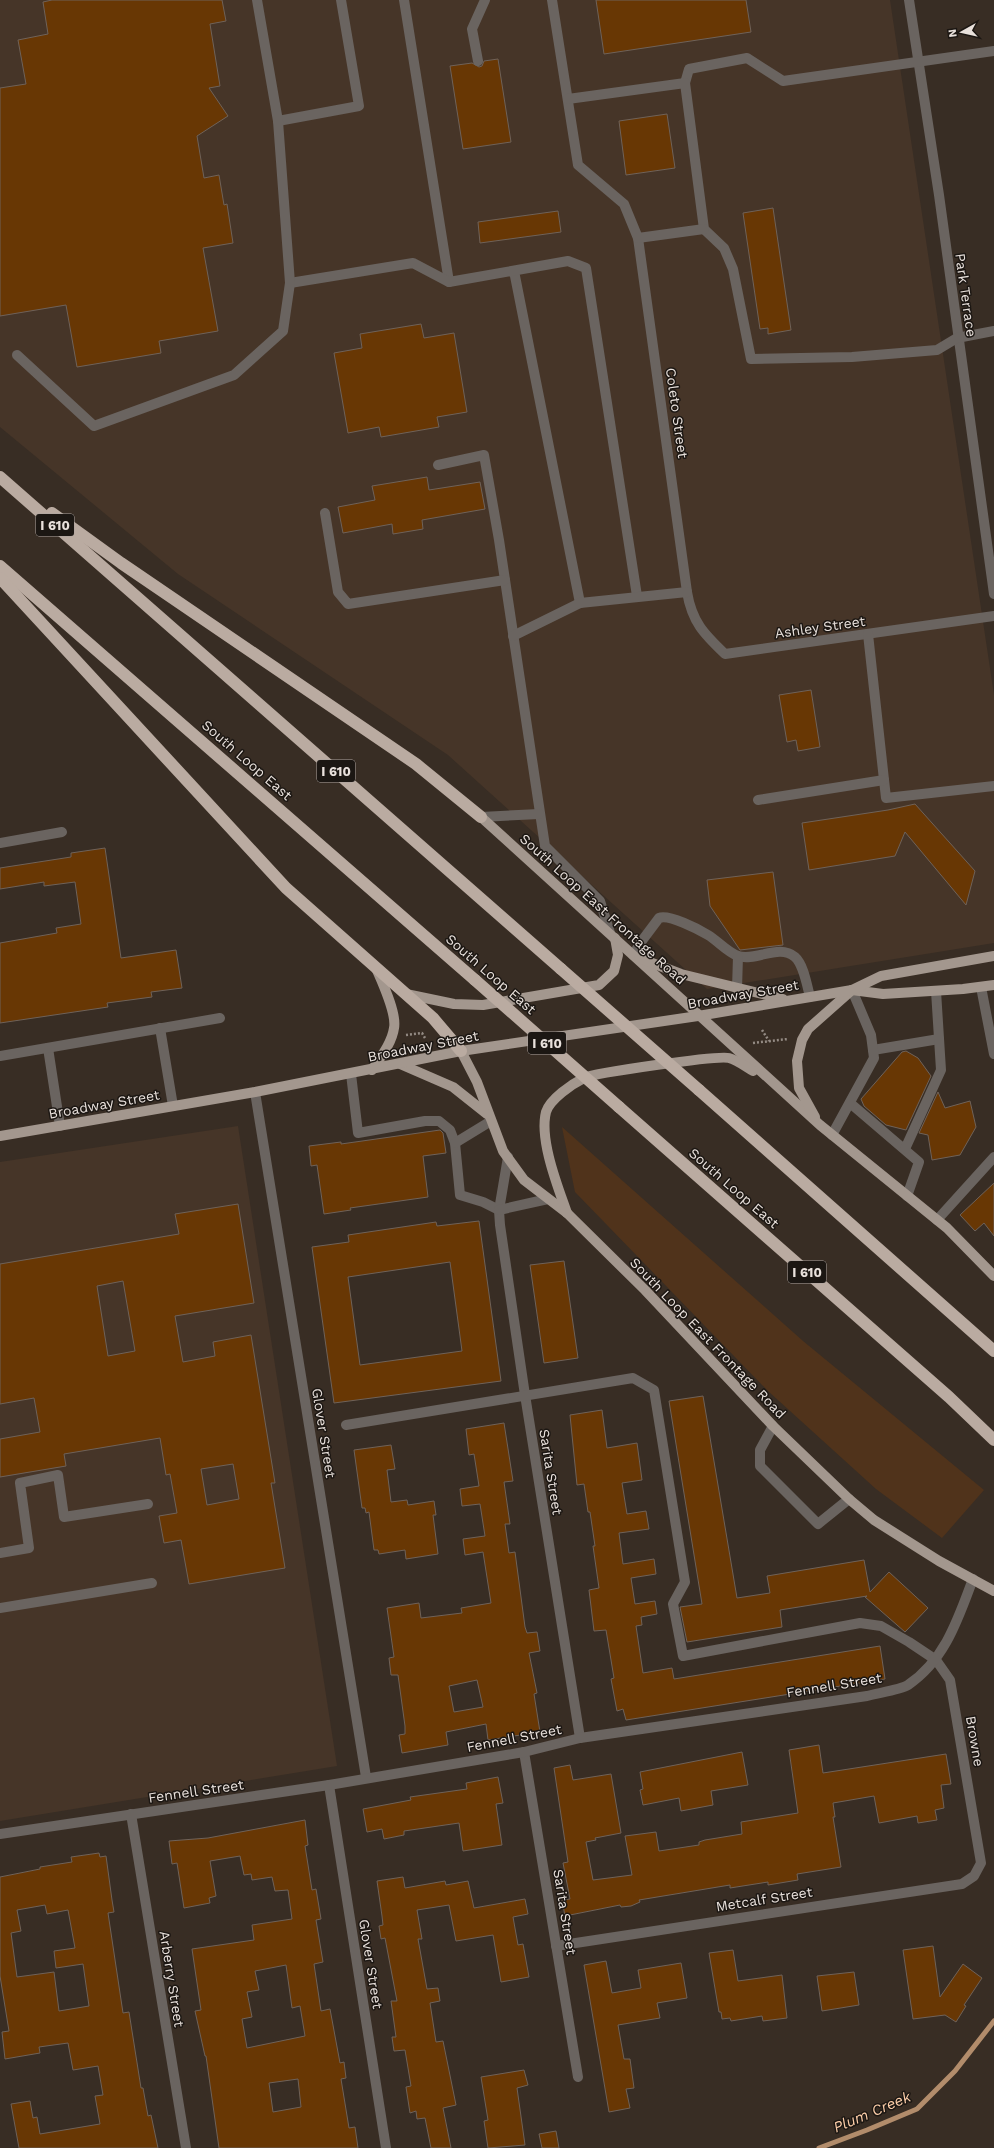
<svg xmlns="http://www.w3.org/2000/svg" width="994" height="2148" viewBox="0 0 994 2148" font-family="'Work Sans',sans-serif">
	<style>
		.built { fill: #463528 }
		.green { fill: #50331b }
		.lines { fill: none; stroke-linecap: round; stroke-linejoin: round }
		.stream { stroke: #b28c6b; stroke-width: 5 }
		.building { fill: #683704; stroke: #6f6259; fill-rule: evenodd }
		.path { stroke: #938a83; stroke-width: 2.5; stroke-dasharray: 2 2; stroke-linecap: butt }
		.minor { stroke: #6a6460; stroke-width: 10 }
		.major { stroke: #a3978e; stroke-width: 10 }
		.highway { stroke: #baaba1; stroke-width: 12 }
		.highway-bridge { stroke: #baaba1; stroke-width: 12 }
		.labels { text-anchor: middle; stroke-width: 3; stroke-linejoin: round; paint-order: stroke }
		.shield { fill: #1c1713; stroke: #aca4a0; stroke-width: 1 }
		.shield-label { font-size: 13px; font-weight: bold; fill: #e9e1dc }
		.street-label { font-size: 14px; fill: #e9e1dc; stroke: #1c1713 }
		.water-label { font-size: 15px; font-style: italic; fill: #fdcea9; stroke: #1c1713 }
	</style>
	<rect width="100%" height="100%" fill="#382d24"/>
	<g class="built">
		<path d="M0,0H890L994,695V943L707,989L448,755L178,574L0,427Z"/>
		<path d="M238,1126L337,1766L0,1821V1162Z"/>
	</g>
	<path class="green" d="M562,1127L803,1341L984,1490L942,1538L876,1489L768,1391L575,1192Z"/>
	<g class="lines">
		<path class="stream" d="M819,2148L867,2130L917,2109L955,2071L994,2021"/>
	</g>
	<g class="building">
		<path d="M52,0H222L226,21L210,24L220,86L209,88L228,116L197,136L204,178L219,175L224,205L227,204L233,243L203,248L218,331L159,341L161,353L77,367L66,305L0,316V88L26,84L18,40L48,34L43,2Z"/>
		<path d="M596,0H746L751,32L604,54Z"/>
		<path d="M498,59L511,142L463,149L450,66L472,63L479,67L482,66L484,61Z"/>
		<path d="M667,114L675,168L626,175L619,121Z"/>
		<path d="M773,208L791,330L768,334V328L760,329L743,213Z"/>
		<path d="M558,211L561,232L480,243L478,222Z"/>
		<path d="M421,324L424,338L454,333L467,412L437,417L439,427L381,437L379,427L348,433L334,353L362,348L360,334Z"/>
		<path d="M427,477L429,490L480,482L485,509L422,520L423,529L393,534L392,524L343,533L338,507L375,500L372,486Z"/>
		<path d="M811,690L820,747L798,751L796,740L787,742L779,695Z"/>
		<path d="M915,804L975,871L966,905L905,832L895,856L809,870L802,823L888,810Z"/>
		<path d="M105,848L121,958L176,950L182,988L151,992L152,997L107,1003L108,1007L0,1023V943L57,933L56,928L81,924L75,882L44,886V882L0,889V868L71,857V853Z"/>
		<path d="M773,872L783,945L740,950L710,906L707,880Z"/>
		<path d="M906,1051L918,1058L931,1076L906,1130L886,1125L864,1106L861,1099L902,1052Z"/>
		<path d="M938,1092L945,1108L970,1101L976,1127L960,1155L932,1160L928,1135L919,1133Z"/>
		<path d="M440,1130L443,1133L446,1153L423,1156L428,1197L350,1208L351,1210L324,1214L317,1165L311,1166L309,1146L341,1142V1144Z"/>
		<path d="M994,1183V1236L984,1223L975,1231L960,1215Z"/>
		<path d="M238,1204L254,1303L175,1316L183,1362L215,1356L213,1342L251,1335L275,1483H271L285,1568L189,1584L181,1540L164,1543L159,1516L177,1513L170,1474L166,1475L160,1438L64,1454L66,1466L0,1477V1439L40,1432L34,1398L0,1404V1264L179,1234L175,1214ZM123,1281L135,1351L108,1356L97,1286ZM233,1464L239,1499L207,1505L201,1469Z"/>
		<path d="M479,1221L501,1381L334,1403L312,1247L349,1242L348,1235L436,1222L437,1226ZM450,1262L462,1351L360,1365L348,1277Z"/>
		<path d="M564,1261L578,1358L544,1363L530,1265Z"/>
		<path d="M703,1396L737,1598L770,1593L767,1576L864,1560L870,1592L889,1572L928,1608L905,1632L865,1597L867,1596L780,1610L782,1627L687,1642L680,1607L702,1604L669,1401Z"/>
		<path d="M602,1410L607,1448L637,1443L642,1480L622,1483L627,1514L646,1511L649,1529L619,1533L623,1564L654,1559L656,1574L631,1578L635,1604L655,1601L657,1614L641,1617L642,1625L636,1626L643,1673L672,1668L674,1679L880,1646L885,1679L626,1720L623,1709L617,1711L611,1679L614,1678L606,1630L594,1631L589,1590L599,1588L593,1546H595L590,1512H588L584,1484L577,1485L570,1415Z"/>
		<path d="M504,1423L513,1481L504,1482L510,1524H505L509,1553L515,1552L525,1627L527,1633L537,1632L540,1651L529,1653L537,1693L534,1694L540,1732L488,1740L486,1724L446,1732L448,1745L402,1753L399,1735L405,1734V1726L398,1675H391L389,1658L394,1657L387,1608L419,1603L421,1618L462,1613L461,1608L491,1603L483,1552L465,1555L463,1539L485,1536L480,1504L462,1506L460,1489L479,1486L474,1454L469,1455L466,1429ZM477,1680L483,1707L454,1712L449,1686Z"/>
		<path d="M391,1445L395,1469L387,1470L391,1502L407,1500L408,1505L434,1501L436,1515H433L438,1554L406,1559L405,1550L379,1554L378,1550H374L369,1512L366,1513L365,1508H362L354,1450Z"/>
		<path d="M819,1745L823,1773L946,1754L951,1784L941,1785L944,1808L935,1810L937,1820L918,1823L917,1816L879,1823L874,1796L833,1803L835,1817H833L841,1867L797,1874L798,1880L768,1885V1882L730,1888V1885L639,1900L640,1902L631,1906L621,1907L620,1905L565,1916L562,1900L570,1899L563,1863L568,1862L554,1768L570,1765L573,1780L611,1774L621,1833L595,1838L596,1840L586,1842L593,1880L632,1875L625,1836L656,1832L659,1851L699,1845V1842L705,1840L742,1834L741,1822L798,1813L789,1750Z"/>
		<path d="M742,1752L748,1785L711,1791L713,1805L681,1811L679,1798L643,1805L640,1790L643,1789L640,1772Z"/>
		<path d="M498,1777L503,1803L496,1804L502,1845L463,1851L459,1823L404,1831V1835L384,1839L382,1829L367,1832L363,1809L411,1800L410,1797L467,1789L466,1783Z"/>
		<path d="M305,1820L308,1845L305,1846L312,1890L316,1889L321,1919L316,1920L323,1962L314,1964L321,2011L330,2009L340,2063L344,2062L346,2078L341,2079L349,2128L355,2127L358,2148H219L206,2056H205L195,2011L201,2010L192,1949L254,1940L252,1925L292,1919L288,1890L275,1891L272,1877L252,1880L251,1874L244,1875L240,1856L210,1861L216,1896L209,1898L210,1903L184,1908L177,1863L172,1864L169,1841L208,1838ZM286,1965L292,2008L300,2006L305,2036L247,2048L242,2019L252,2017L247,1992L259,1990L255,1971ZM298,2079L301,2107L273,2112L269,2083Z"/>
		<path d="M99,1853L100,1857L106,1856L112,1900L114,1912L108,1913L123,2013L129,2012L141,2088H143L148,2116L151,2115L158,2148H19L11,2104L30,2101L33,2118L37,2117L40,2134L100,2124L95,2096L103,2095L98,2066L73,2070L68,2043L39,2047L40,2053L5,2059L2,2032L9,2031L0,1976V1877L40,1869V1867L72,1862L71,1857ZM45,1905L47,1914L68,1910L75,1948L54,1951L56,1968L83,1964L89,2006L59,2011L54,1972L17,1977L11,1933L21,1931L17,1910Z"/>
		<path d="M403,1877L405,1888L445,1881L446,1885L468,1881L474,1908L525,1899L528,1914L513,1917L518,1945L523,1944L529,1977L501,1982L493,1935L456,1941L449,1905L417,1910L422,1939H418L427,1989L438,1988L440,2001L430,2003L436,2042L443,2041L456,2105L443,2108L451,2148H431L425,2118L417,2119L416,2111L410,2113L406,2087L411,2086L405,2050L394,2051L392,2037H396L391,2001H397L385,1938L381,1939L379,1926L383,1925L382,1916L377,1881Z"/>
		<path d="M933,1946L940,1997L963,1964L982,1978L964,2005L966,2006L956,2022L945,2015L913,2019L903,1950Z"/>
		<path d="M733,1950L738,1981L782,1975L787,2018L763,2021L762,2016L731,2021L730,2018L722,2019L721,2012H719L709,1953Z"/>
		<path d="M606,1961L612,1993L641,1988L638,1970L681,1963L687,1998L657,2003L660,2018L618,2025L624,2059H630L634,2088L626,2089L630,2108L609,2112L584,1965Z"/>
		<path d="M854,1972L859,2005L822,2011L817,1976Z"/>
		<path d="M524,2070L528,2085L517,2088L525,2145L488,2148L484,2121L488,2120L481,2077Z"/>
		<path d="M556,2131L559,2148H542L539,2134Z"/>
	</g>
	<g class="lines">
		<g class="path">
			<path d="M762,1030L769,1041"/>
			<path d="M406,1035L422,1033L425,1038"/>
			<path d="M753,1043L788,1039"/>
		</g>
		<g class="minor">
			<path d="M404,0L449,282"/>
			<path d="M552,0L578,165L624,204L638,238L687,592C692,622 704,634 725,654L994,616"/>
			<path d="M909,0L939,195L994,594"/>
			<path d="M478,61L472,29L485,0"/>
			<path d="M685,83L689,69L747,58L783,81L994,51"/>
			<path d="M568,99L685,83L704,229L724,248L733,269L751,359L852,357L937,350L957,338L994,331"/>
			<path d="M278,121L359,106L341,0"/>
			<path d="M638,238L704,229"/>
			<path d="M514,271L580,603"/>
			<path d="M290,283L413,263L449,282L568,261L586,268L637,596"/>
			<path d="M17,355L94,426L234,375L283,331L290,283L278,121L257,0"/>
			<path d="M438,465L484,455L499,540L545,846L600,901L610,933"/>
			<path d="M325,513L338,592L348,604L505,580"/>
			<path d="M868,634L886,798L994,786"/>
			<path d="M513,636L580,603L687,592"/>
			<path d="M758,800L884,780"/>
			<path d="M481,817L539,814"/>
			<path d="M0,843L62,832"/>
			<path d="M633,955L641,942L659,918C669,914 698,929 708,935C718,941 727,952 738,956C756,962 779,943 795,957C804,965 807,986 810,997"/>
			<path d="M981,987L994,1054"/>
			<path d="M737,989L738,956"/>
			<path d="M160,1028L173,1106"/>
			<path d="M48,1048L60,1126"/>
			<path d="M873,1050L939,1039"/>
			<path d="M0,1056L220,1018"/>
			<path d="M351,1074L358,1133L425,1121H439L450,1130L455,1143L460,1195L483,1202L499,1210"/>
			<path d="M255,1092L366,1777"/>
			<path d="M850,1103L919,1162L907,1196"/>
			<path d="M832,1135L874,1058L871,1035L852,990"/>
			<path d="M455,1143L491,1121"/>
			<path d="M905,1149L941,1070L936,991"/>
			<path d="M508,1157L499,1210L500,1225L525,1395L580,1738"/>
			<path d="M499,1210L548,1199"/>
			<path d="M937,1220L994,1157"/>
			<path d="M346,1425L633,1378L654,1390L685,1582L673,1604L683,1656L860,1623L881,1626L909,1642L936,1660L950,1680L981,1863L974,1876L962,1884L556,1946"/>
			<path d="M773,1426L760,1450V1466L818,1524L849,1499"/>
			<path d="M0,1553L29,1548L20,1483L58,1475L64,1517L148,1504"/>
			<path d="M0,1608L152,1583"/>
			<path d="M524,1752L578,2077"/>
			<path d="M329,1785L386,2148"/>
			<path d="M131,1814L186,2148"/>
			<path d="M0,1834L329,1785L524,1752L580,1738L867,1696C877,1693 900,1690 908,1685C945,1660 958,1619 973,1579"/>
		</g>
		<g class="major">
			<path d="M481,817L820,1125L947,1228L994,1276"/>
			<path d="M639,958L681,974L783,999"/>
			<path d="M852,990L883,994L963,989L994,985"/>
			<path d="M406,994L454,1004L483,1005L599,985L614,971L618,955L615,938"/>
			<path d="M461,1051L477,1082L503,1151L524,1180L567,1213L645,1290L773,1426L849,1499L874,1520L939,1561L994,1591"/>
			<path d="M400,1064L453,1087L487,1114"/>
			<path d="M372,1070C380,1058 392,1043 394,1028C397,1013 382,982 376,968"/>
			<path d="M815,1117L799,1088L797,1061L802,1040L808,1029L852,990"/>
			<path d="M0,1136L255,1092L461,1051L698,1016L852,990L881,976L994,956"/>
			<path d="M567,1213C558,1187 539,1140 546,1112C550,1099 572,1084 584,1078C594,1073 718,1055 729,1058C737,1060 746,1067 753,1071"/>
		</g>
		<g class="highway">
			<path d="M0,477L561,969"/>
			<path d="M52,513L121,563L416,764L481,817"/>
			<path d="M0,566L475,980"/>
			<path d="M0,578L286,888L433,1018L461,1051"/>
			<path d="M699,1090L994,1351"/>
			<path d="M619,1107L949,1397L994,1440"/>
		</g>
		<g class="highway-bridge">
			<path d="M561,969L699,1090"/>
			<path d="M475,980L619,1107"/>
		</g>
	</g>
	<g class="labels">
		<g class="shield">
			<rect x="36" y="514" width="38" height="22" rx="3"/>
			<rect x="317" y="760" width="38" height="22" rx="3"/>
			<rect x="528" y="1032" width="38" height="22" rx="3"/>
			<rect x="788" y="1261" width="38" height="22" rx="3"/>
		</g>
		<g class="shield-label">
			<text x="55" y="530">I 610</text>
			<text x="336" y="776">I 610</text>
			<text x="547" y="1048">I 610</text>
			<text x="807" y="1277">I 610</text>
		</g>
		<g class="street-label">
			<text transform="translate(966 295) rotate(82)" y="5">Park Terrace</text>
			<text transform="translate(677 413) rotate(82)" y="5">Coleto Street</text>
			<text transform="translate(820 627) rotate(-8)" y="5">Ashley Street</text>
			<text transform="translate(247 760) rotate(41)" y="5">South Loop East</text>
			<text transform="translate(603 909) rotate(42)" y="5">South Loop East Frontage Road</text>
			<text transform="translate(491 974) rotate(41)" y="5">South Loop East</text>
			<text transform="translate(743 994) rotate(-10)" y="5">Broadway Street</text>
			<text transform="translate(423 1046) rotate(-11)" y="5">Broadway Street</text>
			<text transform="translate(104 1104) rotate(-10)" y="5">Broadway Street</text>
			<text transform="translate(734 1188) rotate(41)" y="5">South Loop East</text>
			<text transform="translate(708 1338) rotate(46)" y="5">South Loop East Frontage Road</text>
			<text transform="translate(324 1433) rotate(81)" y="5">Glover Street</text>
			<text transform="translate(551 1472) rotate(81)" y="5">Sarita Street</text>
			<text transform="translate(834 1685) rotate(-9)" y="5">Fennell Street</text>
			<text transform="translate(514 1738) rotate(-11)" y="5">Fennell Street</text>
			<text transform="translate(975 1741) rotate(80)" y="5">Browne</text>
			<text transform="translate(196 1791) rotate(-8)" y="5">Fennell Street</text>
			<text transform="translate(764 1899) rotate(-9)" y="5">Metcalf Street</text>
			<text transform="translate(565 1912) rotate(81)" y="5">Sarita Street</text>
			<text transform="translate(371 1964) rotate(81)" y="5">Glover Street</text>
			<text transform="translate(172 1979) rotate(81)" y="5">Arberry Street</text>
		</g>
		<g class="water-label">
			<text transform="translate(872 2112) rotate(-23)" y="5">Plum Creek</text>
		</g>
	</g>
	<g transform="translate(962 32) rotate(262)" stroke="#1c1713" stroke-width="3" paint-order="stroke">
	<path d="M0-3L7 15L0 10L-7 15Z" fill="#e9e1dc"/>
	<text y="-6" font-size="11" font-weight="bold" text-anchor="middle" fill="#e9e1dc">N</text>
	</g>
</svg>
